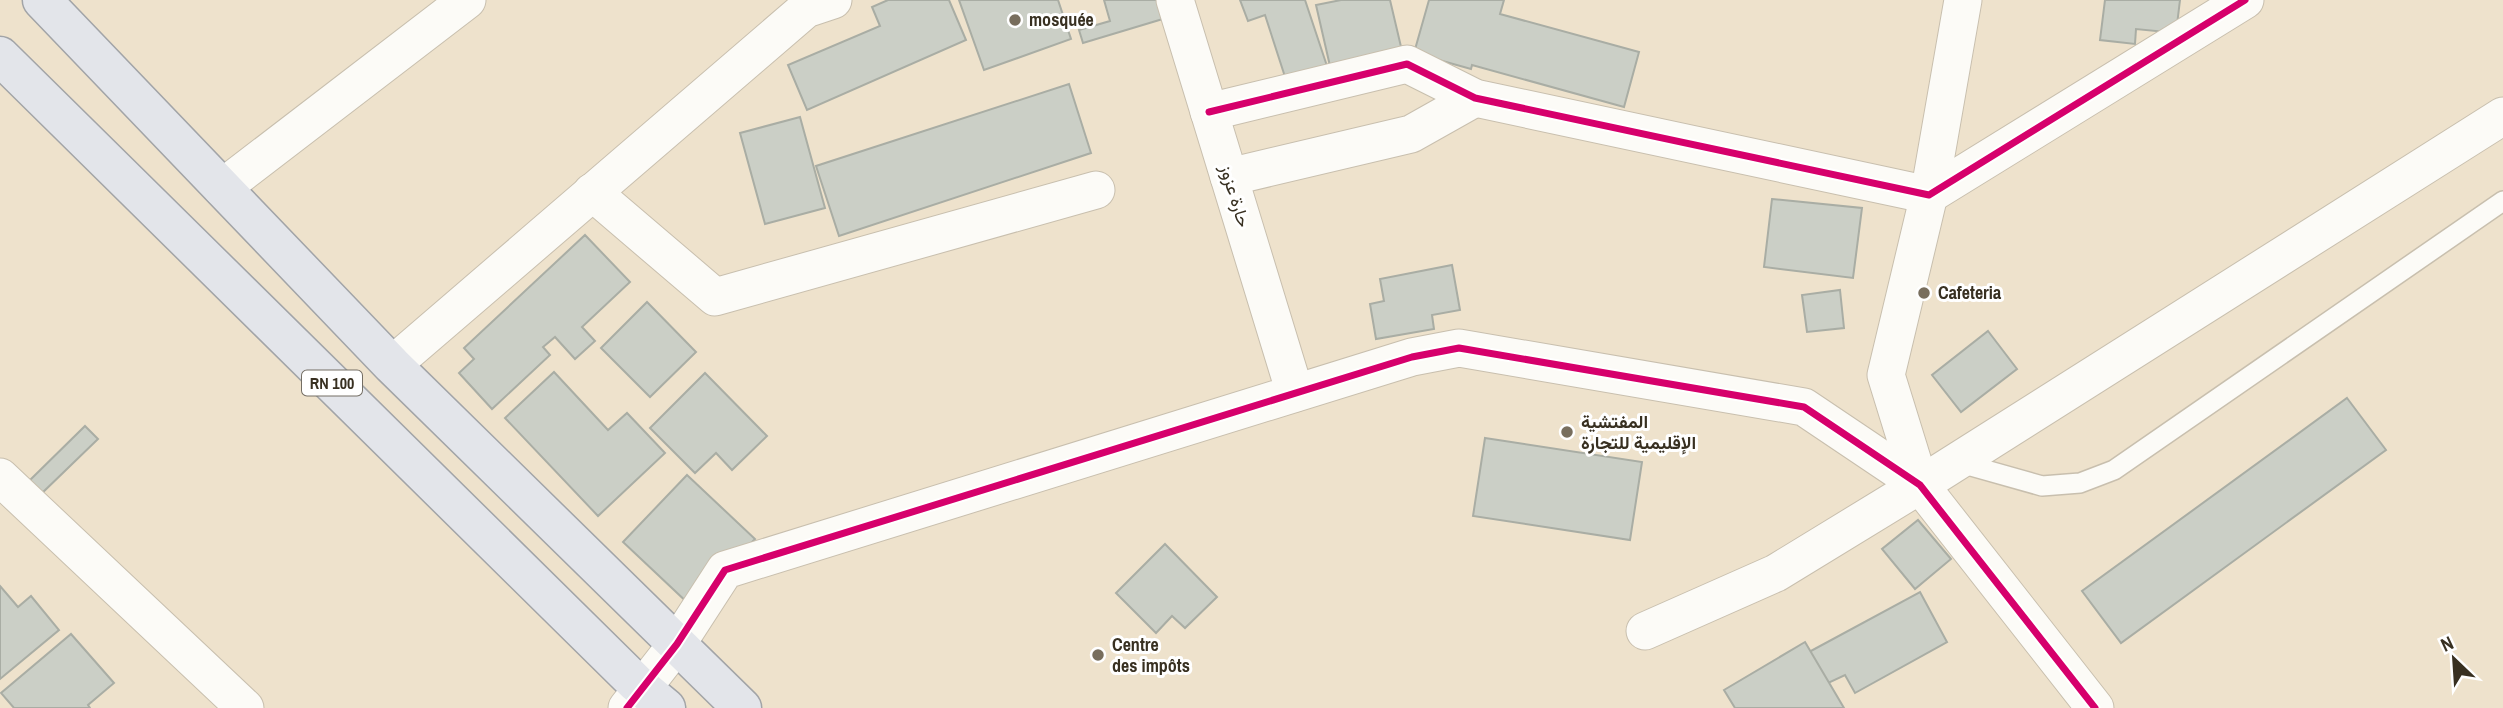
<svg xmlns="http://www.w3.org/2000/svg" width="2503" height="708" viewBox="0 0 2503 708" font-family="'Archivo Narrow',Vazirmatn,sans-serif">
	<style>
		.building { fill: #cbcfc6; stroke: #a9ada4; stroke-width: 2 }
		.lines { fill: none; stroke-linecap: round; stroke-linejoin: round }
		.service-casing { stroke: #c8bfae; stroke-width: 22 }
		.minor-casing { stroke: #c8bfae; stroke-width: 39 }
		.primary-casing { stroke: #a2a4a7; stroke-width: 41 }
		.service { stroke: #fcfbf7; stroke-width: 19 }
		.minor { stroke: #fcfbf7; stroke-width: 37 }
		.primary { stroke: #e3e5ea; stroke-width: 38 }
		.cycleway-casing { stroke: #fff; stroke-width: 11 }
		.cycleway { stroke: #d6006c; stroke-width: 7 }
		.poi-dot { fill: #786e5d; stroke: #fff; stroke-width: 2.5 }
		.labels { text-anchor: middle; stroke-width: 6; stroke-linejoin: round; paint-order: stroke }
		.shield { fill: #fff; stroke: #746e64; stroke-width: 2 }
		.shield-label { font-size: 16px; font-weight: bold; fill: #383021 }
		.poi-label { font-size: 18px; font-weight: bold; fill: #383021; stroke: #fff; text-anchor: start }
		.street-label { font-size: 18px; fill: #383021; stroke: #fff }
	</style>
	<rect width="100%" height="100%" fill="#eee2cc"/>
	<g class="building">
		<path d="M888,0H949L966,40L807,110L788,65L880,26L872,7Z"/>
		<path d="M959,0H1058L1071,39L984,70Z"/>
		<path d="M1104,0H1161L1166,18L1083,43L1079,30L1110,21Z"/>
		<path d="M1240,0H1305L1329,72L1288,86L1265,15L1248,21Z"/>
		<path d="M1341,0H1390L1402,51L1330,66L1316,5Z"/>
		<path d="M1429,0H1504L1500,14L1639,52L1624,107L1472,65L1471,69L1414,53Z"/>
		<path d="M2105,0H2180L2176,33L2136,29L2135,44L2100,40Z"/>
		<path d="M1069,84L1091,153L839,236L816,166Z"/>
		<path d="M800,117L825,208L765,224L740,133Z"/>
		<path d="M1772,199L1862,208L1853,278L1764,267Z"/>
		<path d="M585,235L630,282L582,327L595,341L575,359L555,337L543,347L550,355L492,409L459,373L474,359L464,348Z"/>
		<path d="M1452,265L1460,310L1432,315L1434,329L1376,339L1370,304L1384,301L1380,279Z"/>
		<path d="M1840,290L1844,328L1807,332L1802,295Z"/>
		<path d="M647,302L696,352L650,397L601,348Z"/>
		<path d="M1988,331L2017,369L1961,412L1932,375Z"/>
		<path d="M554,372L608,430L627,413L665,453L598,516L505,418Z"/>
		<path d="M705,373L767,436L732,470L716,453L695,473L650,428Z"/>
		<path d="M2347,398L2386,450L2121,643L2082,591Z"/>
		<path d="M85,426L98,439L40,495L27,483Z"/>
		<path d="M1485,438L1642,462L1630,540L1473,516Z"/>
		<path d="M687,475L755,539L691,606L623,542Z"/>
		<path d="M1918,520L1951,559L1915,589L1882,549Z"/>
		<path d="M1165,544L1217,597L1185,628L1172,616L1156,633L1116,593Z"/>
		<path d="M0,586L18,607L31,596L59,630L0,679Z"/>
		<path d="M1920,592L1947,642L1855,693L1845,675L1826,684L1809,652Z"/>
		<path d="M71,634L114,683L88,705L90,708H14L1,693Z"/>
		<path d="M1805,642L1844,708H1735L1724,690Z"/>
	</g>
	<g class="lines">
		<g class="service-casing">
			<path id="service" d="M1957,462L2042,486L2080,483L2114,470L2503,201"/>
		</g>
		<g class="minor-casing">
			<g id="minor">
				<path d="M1175,0L1295,393"/>
				<path d="M1209,112L1407,64L1475,98L1929,195L2245,0"/>
				<path d="M1229,177L1411,134L1475,98"/>
				<path d="M222,188L467,0"/>
				<path d="M592,192L715,297L1096,190"/>
				<path d="M392,365L806,9L833,0"/>
				<path d="M0,477L245,708"/>
				<path d="M1920,485L1886,375L1929,195L1963,0"/>
				<path d="M1645,631L1776,573L1920,485L2503,116"/>
				<path d="M627,708L677,644L725,570L1412,357L1459,348L1804,407L1920,485L2095,708"/>
			</g>
		</g>
		<g class="primary-casing">
			<g id="primary">
				<path d="M42,0L392,365L742,708"/>
				<path d="M0,56L636,683L666,708"/>
			</g>
		</g>
		<use href="#service" class="service"/>
		<use href="#minor" class="minor"/>
		<use href="#primary" class="primary"/>
		<g class="cycleway-casing">
			<g id="cycleway">
				<path d="M1209,112L1407,64L1475,98L1929,195L2245,0"/>
				<path d="M627,708L677,644L725,570L1412,357L1459,348L1804,407L1920,485L2095,708"/>
			</g>
		</g>
		<use href="#cycleway" class="cycleway"/>
	</g>
	<g class="poi-dot">
		<circle cx="1015" cy="20" r="7"/>
		<circle cx="1924" cy="293" r="7"/>
		<circle cx="1567" cy="432" r="7"/>
		<circle cx="1098" cy="655" r="7"/>
	</g>
	<g class="labels">
		<rect class="shield" x="302" y="370.5" width="60" height="25" rx="5"/>
		<g class="shield-label">
			<text x="332" y="389">RN 100</text>
		</g>
		<g class="poi-label">
			<text x="1029" y="26">mosquée</text>
			<text x="1938" y="299">Cafeteria</text>
			<text x="1581" y="428">المفتشية<tspan x="1581" dy="21">الإقليمية للتجارة</tspan></text>
			<text x="1112" y="651">Centre<tspan x="1112" dy="21">des impôts</tspan></text>
		</g>
		<g class="street-label">
			<text transform="translate(1235 196) rotate(73)" y="6">حارة عزوز</text>
		</g>
	</g>
	<g transform="translate(2454 659) rotate(335)" stroke="#ffffff" stroke-width="5" paint-order="stroke">
	<path d="M0-5L12 26L0 18L-12 26Z" fill="#383021"/>
	<text y="-10" font-size="19" font-weight="bold" text-anchor="middle" fill="#383021">N</text>
	</g>
</svg>
